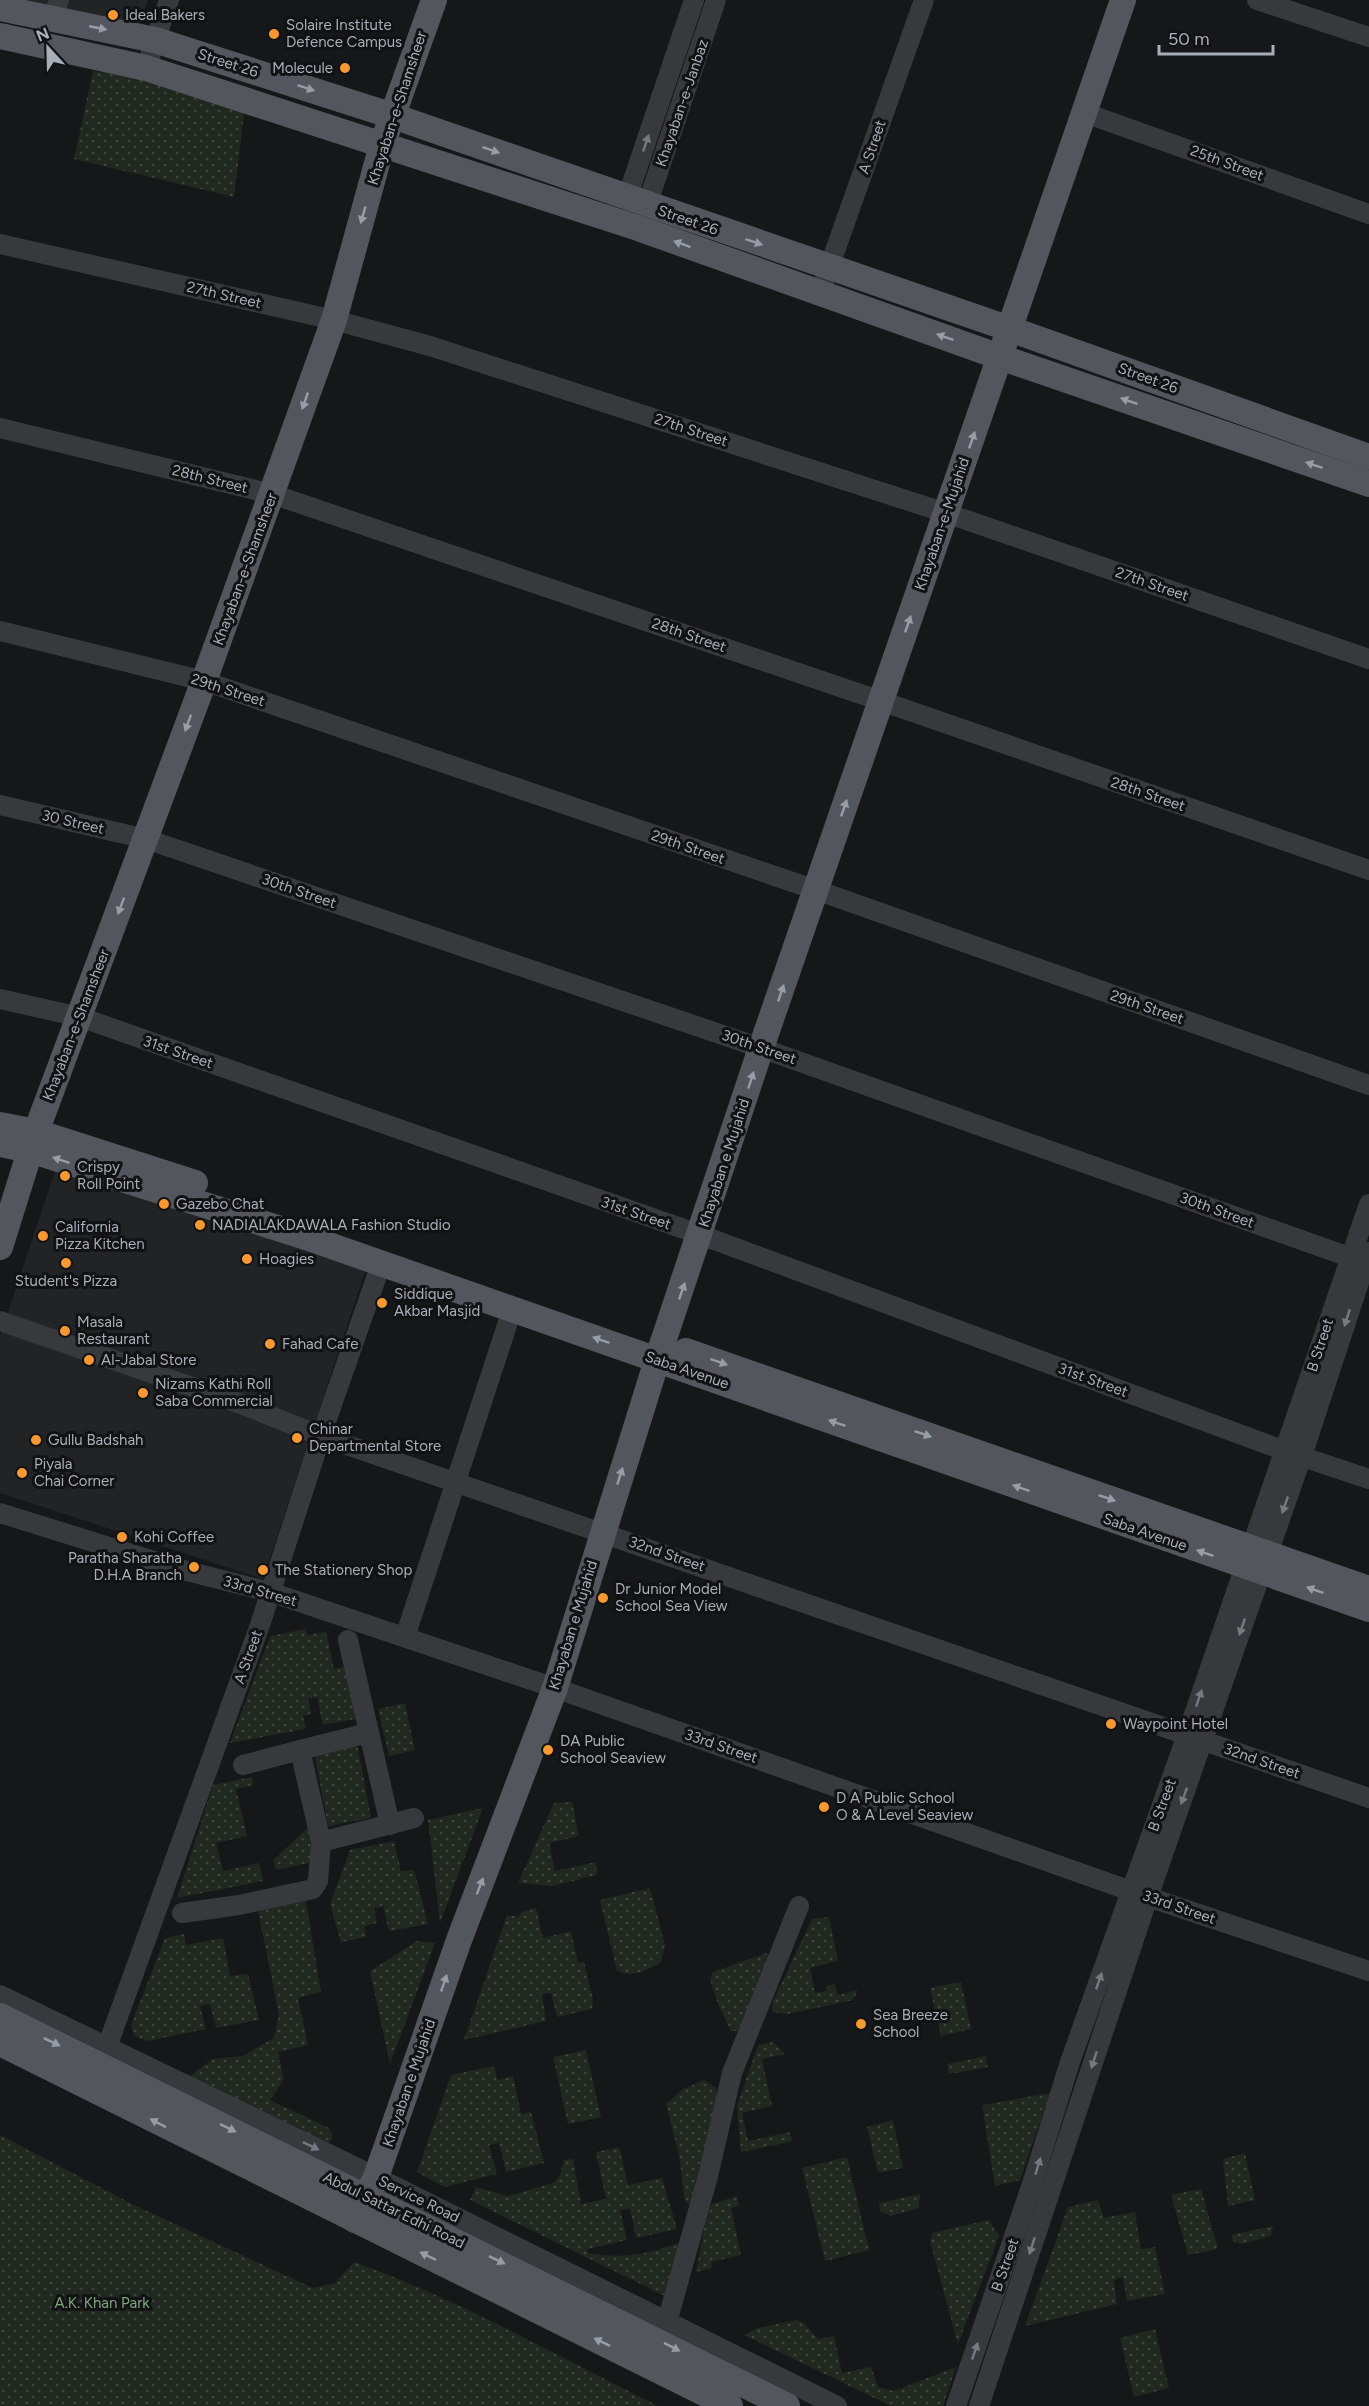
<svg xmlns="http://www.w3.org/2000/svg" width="1369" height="2406" viewBox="0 0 1369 2406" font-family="Figtree,sans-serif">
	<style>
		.built { fill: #222325 }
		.grass { fill: url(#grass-dots) }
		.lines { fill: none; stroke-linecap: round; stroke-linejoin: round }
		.minor { stroke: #37393d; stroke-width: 20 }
		.major { stroke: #53565d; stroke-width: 26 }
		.oneway { fill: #979da7 }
		.oneway2 { fill: #757a81 }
		.poi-dot { fill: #f79830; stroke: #111213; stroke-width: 2 }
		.labels { text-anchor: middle; stroke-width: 6; stroke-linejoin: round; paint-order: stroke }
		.poi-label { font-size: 15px; fill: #a8afb9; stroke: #111213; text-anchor: start }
		.street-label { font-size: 15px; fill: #a8afb9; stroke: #111213 }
		.park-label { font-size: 15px; fill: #81a47e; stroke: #111213 }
	</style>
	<defs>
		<pattern id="grass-dots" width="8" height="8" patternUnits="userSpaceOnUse" patternTransform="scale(1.5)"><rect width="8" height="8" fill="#202820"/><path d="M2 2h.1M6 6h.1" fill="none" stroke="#3e453e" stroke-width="1.8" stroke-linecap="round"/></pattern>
	</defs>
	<rect width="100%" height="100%" fill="#161718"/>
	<g class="built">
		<path d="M0,0H148L137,33Z"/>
		<path d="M57,1165L367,1266L263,1579L0,1493V1336Z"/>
	</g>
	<g class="grass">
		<path d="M93,71L147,79L245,106L234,197L74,159Z"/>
		<path d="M306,1629L307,1635L326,1632L334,1669L349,1666L360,1718L323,1725L317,1697L308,1699L311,1714L303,1716L306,1729L230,1743L270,1636Z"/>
		<path d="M405,1703L415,1750L389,1756L378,1709Z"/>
		<path d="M357,1743L371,1818L328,1826L314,1752Z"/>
		<path d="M252,1777L254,1785L236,1789L247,1836L216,1843L223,1871L259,1863L263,1881L177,1898L213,1785Z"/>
		<path d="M572,1802L579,1836L549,1843L555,1871L596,1862L597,1875L552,1886L518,1883L554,1803Z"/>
		<path d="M483,1808L440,1923L428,1820Z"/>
		<path d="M310,1826L317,1861L276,1870L273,1860Z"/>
		<path d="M394,1841L401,1871L414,1870L428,1924L389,1931L383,1906L374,1909L377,1923L365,1926L366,1937L341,1942L330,1904L350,1850Z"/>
		<path d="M650,1888L665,1945L661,1962C646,1971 634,1978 617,1971L600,1900Z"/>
		<path d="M305,1896L321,1992L298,1998L308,2045L278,2052L284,2080L270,2100L329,2128L333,2136L330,2142L324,2144L185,2080L212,2059L243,2056L274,2038L279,2014L257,1906Z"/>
		<path d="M536,1908L543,1938L571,1931L578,1963L584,1962L593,1999L592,2009L557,2017L551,1993L542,1994L546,2021L464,2040L507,1915L519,1917L521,1912Z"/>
		<path d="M829,1917L838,1961L810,1968L815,1993L827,1991L826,1986L835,1984L837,1995L858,1990L853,2000L788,2014L772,2012L773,2001L812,1919Z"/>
		<path d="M184,1934L186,1945L223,1938L230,1976L248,1974L259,2020L216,2028L210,2004L200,2006L206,2029L148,2041L134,2036L131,2025L165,1938Z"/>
		<path d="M417,1941L435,1943L390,2064L370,1971Z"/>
		<path d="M766,1953L772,1955L738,2031H731L718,2004L710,1979L713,1972Z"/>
		<path d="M961,1982L971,2029L941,2036L930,1988Z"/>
		<path d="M773,2042L785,2054L762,2059L772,2106L742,2113L748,2141L789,2132L793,2141L741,2152L737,2106L758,2045Z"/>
		<path d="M586,2050L601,2117L568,2124L553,2057Z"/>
		<path d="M986,2056L988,2067L949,2074L947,2064Z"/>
		<path d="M494,2066L497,2080L513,2076L521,2114L531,2112L544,2163L506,2172L499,2143L489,2145L497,2174L444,2187L417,2172L451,2075Z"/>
		<path d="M704,2080L716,2088L718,2098L690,2205L685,2201L679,2155L666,2104L683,2089Z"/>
		<path d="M1050,2093L1020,2180L995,2186L982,2105Z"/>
		<path d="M893,2120L903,2168L878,2173L867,2127Z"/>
		<path d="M0,2135L134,2205L313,2288L335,2283L354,2262C459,2299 559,2357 658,2406H0Z"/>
		<path d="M619,2147L628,2185L662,2178L677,2229L636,2238L630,2209L620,2210L627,2240L588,2249L587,2253C619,2259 648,2255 677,2243L682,2246L667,2297L470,2200L476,2187L508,2196L549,2184L555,2182L560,2175L564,2160L573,2159L581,2204L606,2199L596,2152Z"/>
		<path d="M1245,2153L1255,2200L1228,2206L1223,2159Z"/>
		<path d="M847,2157L869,2250L825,2261L802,2168Z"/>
		<path d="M1201,2189L1218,2249L1188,2255L1171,2195Z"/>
		<path d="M920,2194L919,2208L891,2216L880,2211L879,2203Z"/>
		<path d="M737,2196L739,2206L731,2208L741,2255L711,2262L712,2268L696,2272L707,2213L712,2204Z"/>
		<path d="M1098,2200L1104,2218L1135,2212L1141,2249L1155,2247L1165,2294L1127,2301L1123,2277L1114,2280L1117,2304L1025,2326L1068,2207Z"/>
		<path d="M989,2220L999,2236L958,2344L930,2241L932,2233Z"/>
		<path d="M1273,2226L1271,2236L1242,2244L1234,2242L1231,2235Z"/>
		<path d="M796,2320L804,2323L818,2339L834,2336L842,2373L871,2367L878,2387L894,2391L956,2367L943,2406H891L744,2335L758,2328Z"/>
		<path d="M1155,2329L1169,2388L1134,2397L1120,2338Z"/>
	</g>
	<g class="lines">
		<g class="minor">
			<path d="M1257,0L1369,37"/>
			<path d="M52,19L59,0"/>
			<path d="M146,68L169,0"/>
			<path d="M1085,113L1369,214"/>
			<path d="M627,198L694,0"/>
			<path d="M647,205L716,0"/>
			<path d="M0,244L334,320L430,346L946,513L1369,659"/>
			<path d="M820,293L924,0"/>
			<path d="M0,428L272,494L881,701L1369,870"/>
			<path d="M0,631L204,681L816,890L1369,1085"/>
			<path d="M0,805L146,839L761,1048L1369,1264"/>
			<path d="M0,999L80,1017L701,1235L1285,1451L1369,1479"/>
			<path d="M0,1321L241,1404L321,1436L1369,1798"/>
			<path d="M0,1513L183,1570L270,1592L555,1688L1148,1897L1369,1971"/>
			<path d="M405,1637L512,1310"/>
			<path d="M348,1640L390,1825"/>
			<path d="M243,1765L300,1750"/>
			<path d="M321,1842L300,1750L368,1733"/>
			<path d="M182,1913L239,1905L313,1889L318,1881L321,1842L414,1818"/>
			<path d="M0,1995L376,2177L837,2406"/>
			<path d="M107,2047L260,1625L321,1436L381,1264"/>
			<path d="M667,2322L708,2176L732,2073L799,1906"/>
			<path d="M956,2406L1032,2184L1070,2062L1187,1735L1369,1204"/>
			<path d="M979,2406L1148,1897L1302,1456L1369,1252"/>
		</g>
		<g class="major">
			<path d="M0,8L155,40L393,116L1010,329L1369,457"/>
			<path d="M0,36L146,68L638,228L1000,357L1369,484"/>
			<path d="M0,1125L36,1132L195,1183"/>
			<path d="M0,1144L30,1150L303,1236L1369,1609"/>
			<path d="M0,1247L36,1132L204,681L334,320L382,145L434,0"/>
			<path d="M686,1351L1369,1589"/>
			<path d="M0,2016L787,2406"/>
			<path d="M0,2043L730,2406"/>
			<path d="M355,2220L376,2177L459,1940L555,1688L657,1360L761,1048L1123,0"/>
		</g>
	</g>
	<defs><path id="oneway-solid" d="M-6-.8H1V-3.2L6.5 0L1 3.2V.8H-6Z" transform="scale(1.5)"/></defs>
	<g class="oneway">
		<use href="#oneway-solid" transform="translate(98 28) rotate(11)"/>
		<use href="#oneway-solid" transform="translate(306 88) rotate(18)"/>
		<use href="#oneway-solid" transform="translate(491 150) rotate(19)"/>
		<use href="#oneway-solid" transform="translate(363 215) rotate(106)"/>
		<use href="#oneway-solid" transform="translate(754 242) rotate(19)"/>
		<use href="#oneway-solid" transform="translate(682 244) rotate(-160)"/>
		<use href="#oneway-solid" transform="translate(945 337) rotate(-161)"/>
		<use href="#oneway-solid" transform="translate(305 401) rotate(109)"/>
		<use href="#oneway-solid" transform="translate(1129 401) rotate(-161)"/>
		<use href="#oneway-solid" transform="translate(972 440) rotate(-71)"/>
		<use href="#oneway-solid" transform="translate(1314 465) rotate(-161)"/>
		<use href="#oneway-solid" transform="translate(908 624) rotate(-71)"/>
		<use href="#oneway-solid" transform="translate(188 723) rotate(110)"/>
		<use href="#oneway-solid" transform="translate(844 808) rotate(-71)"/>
		<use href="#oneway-solid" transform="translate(121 906) rotate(110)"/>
		<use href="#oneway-solid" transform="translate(781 993) rotate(-71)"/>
		<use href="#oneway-solid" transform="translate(751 1080) rotate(-72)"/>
		<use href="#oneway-solid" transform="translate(61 1160) rotate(-162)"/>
		<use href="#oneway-solid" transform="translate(682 1291) rotate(-71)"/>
		<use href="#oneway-solid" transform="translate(601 1340) rotate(-161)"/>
		<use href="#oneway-solid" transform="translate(719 1362) rotate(19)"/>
		<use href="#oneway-solid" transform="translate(837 1423) rotate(-161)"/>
		<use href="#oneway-solid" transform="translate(923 1434) rotate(19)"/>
		<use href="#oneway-solid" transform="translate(620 1476) rotate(-72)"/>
		<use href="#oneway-solid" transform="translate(1021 1488) rotate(-161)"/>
		<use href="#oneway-solid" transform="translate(1107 1498) rotate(19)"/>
		<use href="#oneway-solid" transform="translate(1205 1553) rotate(-161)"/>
		<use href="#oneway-solid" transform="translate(1315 1590) rotate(-161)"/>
		<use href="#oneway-solid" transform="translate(480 1886) rotate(-69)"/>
		<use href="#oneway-solid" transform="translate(444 1983) rotate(-71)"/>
		<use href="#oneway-solid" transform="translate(52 2042) rotate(26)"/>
		<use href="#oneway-solid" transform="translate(158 2123) rotate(-153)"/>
		<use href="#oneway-solid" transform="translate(228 2128) rotate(26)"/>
		<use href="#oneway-solid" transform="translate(428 2256) rotate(-154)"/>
		<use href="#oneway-solid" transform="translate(497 2260) rotate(26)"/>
		<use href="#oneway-solid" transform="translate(602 2342) rotate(-154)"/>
		<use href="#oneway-solid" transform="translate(672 2347) rotate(27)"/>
	</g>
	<g class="oneway2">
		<use href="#oneway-solid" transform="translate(646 143) rotate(-71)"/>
		<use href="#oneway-solid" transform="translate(1347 1318) rotate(108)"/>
		<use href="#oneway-solid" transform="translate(1285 1505) rotate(109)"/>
		<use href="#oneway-solid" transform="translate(1242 1627) rotate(109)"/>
		<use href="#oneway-solid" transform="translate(1199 1698) rotate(-71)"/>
		<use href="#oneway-solid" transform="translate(1184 1796) rotate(110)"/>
		<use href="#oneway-solid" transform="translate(1099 1981) rotate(-71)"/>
		<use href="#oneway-solid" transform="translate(1094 2060) rotate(108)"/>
		<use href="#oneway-solid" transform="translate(311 2146) rotate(26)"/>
		<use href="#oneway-solid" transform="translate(1038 2166) rotate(-73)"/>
		<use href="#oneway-solid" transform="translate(1032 2246) rotate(108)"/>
		<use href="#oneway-solid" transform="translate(975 2351) rotate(-71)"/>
	</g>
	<g class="poi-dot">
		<circle cx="113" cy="15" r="6"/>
		<circle cx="274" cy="34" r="6"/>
		<circle cx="345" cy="68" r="6"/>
		<circle cx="65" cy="1176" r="6"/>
		<circle cx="164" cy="1204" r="6"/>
		<circle cx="200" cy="1225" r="6"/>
		<circle cx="43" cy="1236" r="6"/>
		<circle cx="247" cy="1259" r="6"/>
		<circle cx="66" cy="1263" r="6"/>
		<circle cx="382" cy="1303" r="6"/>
		<circle cx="65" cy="1331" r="6"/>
		<circle cx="270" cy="1344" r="6"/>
		<circle cx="89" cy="1360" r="6"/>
		<circle cx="143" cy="1393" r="6"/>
		<circle cx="297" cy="1438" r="6"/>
		<circle cx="36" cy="1440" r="6"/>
		<circle cx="22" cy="1473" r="6"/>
		<circle cx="122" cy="1537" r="6"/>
		<circle cx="194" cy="1567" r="6"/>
		<circle cx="263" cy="1570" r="6"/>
		<circle cx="603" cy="1598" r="6"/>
		<circle cx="1111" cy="1724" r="6"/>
		<circle cx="548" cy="1750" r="6"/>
		<circle cx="824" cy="1807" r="6"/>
		<circle cx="861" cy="2024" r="6"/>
	</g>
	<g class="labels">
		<g class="poi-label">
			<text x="125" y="20">Ideal Bakers</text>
			<text x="286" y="30">Solaire Institute<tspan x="286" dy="17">Defence Campus</tspan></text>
			<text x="333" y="73" text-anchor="end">Molecule</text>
			<text x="77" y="1172">Crispy<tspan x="77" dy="17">Roll Point</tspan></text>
			<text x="176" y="1209">Gazebo Chat</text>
			<text x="212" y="1230">NADIALAKDAWALA Fashion Studio</text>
			<text x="55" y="1232">California<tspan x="55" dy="17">Pizza Kitchen</tspan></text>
			<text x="259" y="1264">Hoagies</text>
			<text x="66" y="1286" text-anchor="middle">Student's Pizza</text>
			<text x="394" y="1299">Siddique<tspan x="394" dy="17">Akbar Masjid</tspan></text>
			<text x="77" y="1327">Masala<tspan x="77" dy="17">Restaurant</tspan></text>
			<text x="282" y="1349">Fahad Cafe</text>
			<text x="101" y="1365">Al-Jabal Store</text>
			<text x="155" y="1389">Nizams Kathi Roll<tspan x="155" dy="17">Saba Commercial</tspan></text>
			<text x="309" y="1434">Chinar<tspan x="309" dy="17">Departmental Store</tspan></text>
			<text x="48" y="1445">Gullu Badshah</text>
			<text x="34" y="1469">Piyala<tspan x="34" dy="17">Chai Corner</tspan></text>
			<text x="134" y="1542">Kohi Coffee</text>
			<text x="182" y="1563" text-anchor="end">Paratha Sharatha<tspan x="182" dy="17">D.H.A Branch</tspan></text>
			<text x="275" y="1575">The Stationery Shop</text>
			<text x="615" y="1594">Dr Junior Model<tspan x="615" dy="17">School Sea View</tspan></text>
			<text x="1123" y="1729">Waypoint Hotel</text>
			<text x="560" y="1746">DA Public<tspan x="560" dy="17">School Seaview</tspan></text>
			<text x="836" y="1803">D A Public School<tspan x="836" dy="17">O &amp; A Level Seaview</tspan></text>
			<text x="873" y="2020">Sea Breeze<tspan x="873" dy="17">School</tspan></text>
		</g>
		<g class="street-label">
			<text transform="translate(228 63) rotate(18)" y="5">Street 26</text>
			<text transform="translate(682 103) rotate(-71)" y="5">Khayaban-e-Janbaz</text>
			<text transform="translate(397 108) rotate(-72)" y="5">Khayaban-e-Shamsheer</text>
			<text transform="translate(872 147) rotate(-71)" y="5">A Street</text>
			<text transform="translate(1227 163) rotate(20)" y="5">25th Street</text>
			<text transform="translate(688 220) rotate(19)" y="5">Street 26</text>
			<text transform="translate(224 295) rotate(13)" y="5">27th Street</text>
			<text transform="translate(1148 378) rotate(20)" y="5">Street 26</text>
			<text transform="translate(691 430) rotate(18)" y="5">27th Street</text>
			<text transform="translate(210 479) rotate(14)" y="5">28th Street</text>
			<text transform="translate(942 524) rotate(-71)" y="5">Khayaban-e-Mujahid</text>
			<text transform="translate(245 569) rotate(-70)" y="5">Khayaban-e-Shamsheer</text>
			<text transform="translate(1152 584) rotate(19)" y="5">27th Street</text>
			<text transform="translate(689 635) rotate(19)" y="5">28th Street</text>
			<text transform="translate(228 690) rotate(18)" y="5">29th Street</text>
			<text transform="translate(1148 794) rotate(19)" y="5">28th Street</text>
			<text transform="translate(73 822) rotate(13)" y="5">30 Street</text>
			<text transform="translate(688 847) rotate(19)" y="5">29th Street</text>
			<text transform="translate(299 891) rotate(19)" y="5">30th Street</text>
			<text transform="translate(1147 1007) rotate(19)" y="5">29th Street</text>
			<text transform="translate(76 1025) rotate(-69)" y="5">Khayaban-e-Shamsheer</text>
			<text transform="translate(759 1047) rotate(19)" y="5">30th Street</text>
			<text transform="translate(178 1052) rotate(19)" y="5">31st Street</text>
			<text transform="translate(724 1163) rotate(-72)" y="5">Khayaban e Mujahid</text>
			<text transform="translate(1217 1210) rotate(20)" y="5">30th Street</text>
			<text transform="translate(636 1213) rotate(19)" y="5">31st Street</text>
			<text transform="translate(1320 1345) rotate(-72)" y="5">B Street</text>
			<text transform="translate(687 1370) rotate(19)" y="5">Saba Avenue</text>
			<text transform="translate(1093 1380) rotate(20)" y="5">31st Street</text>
			<text transform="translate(1145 1532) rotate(19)" y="5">Saba Avenue</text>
			<text transform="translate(667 1554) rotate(19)" y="5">32nd Street</text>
			<text transform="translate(260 1591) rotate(16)" y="5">33rd Street</text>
			<text transform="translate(573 1625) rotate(-73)" y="5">Khayaban e Mujahid</text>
			<text transform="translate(248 1657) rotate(-70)" y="5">A Street</text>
			<text transform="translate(721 1746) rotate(19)" y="5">33rd Street</text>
			<text transform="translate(1262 1761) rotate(19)" y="5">32nd Street</text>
			<text transform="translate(1162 1805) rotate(-70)" y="5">B Street</text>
			<text transform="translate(1179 1907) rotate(19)" y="5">33rd Street</text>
			<text transform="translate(409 2083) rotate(-71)" y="5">Khayaban e Mujahid</text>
			<text transform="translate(419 2199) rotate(26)" y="5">Service Road</text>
			<text transform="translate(394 2210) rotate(26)" y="5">Abdul Sattar Edhi Road</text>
			<text transform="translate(1005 2265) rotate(-71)" y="5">B Street</text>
		</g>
		<g class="park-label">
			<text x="102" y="2308">A.K. Khan Park</text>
		</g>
	</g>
	<g transform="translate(48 48) rotate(338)" stroke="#111213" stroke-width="4.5" paint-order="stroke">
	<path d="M0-4.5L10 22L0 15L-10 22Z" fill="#a8afb9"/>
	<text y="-9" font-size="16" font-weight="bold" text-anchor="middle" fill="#a8afb9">N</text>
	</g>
	<path d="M1159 45v9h114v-9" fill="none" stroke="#a8afb9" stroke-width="3"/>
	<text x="1168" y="45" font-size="18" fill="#a8afb9" stroke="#111213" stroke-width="4.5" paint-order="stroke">50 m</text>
</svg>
